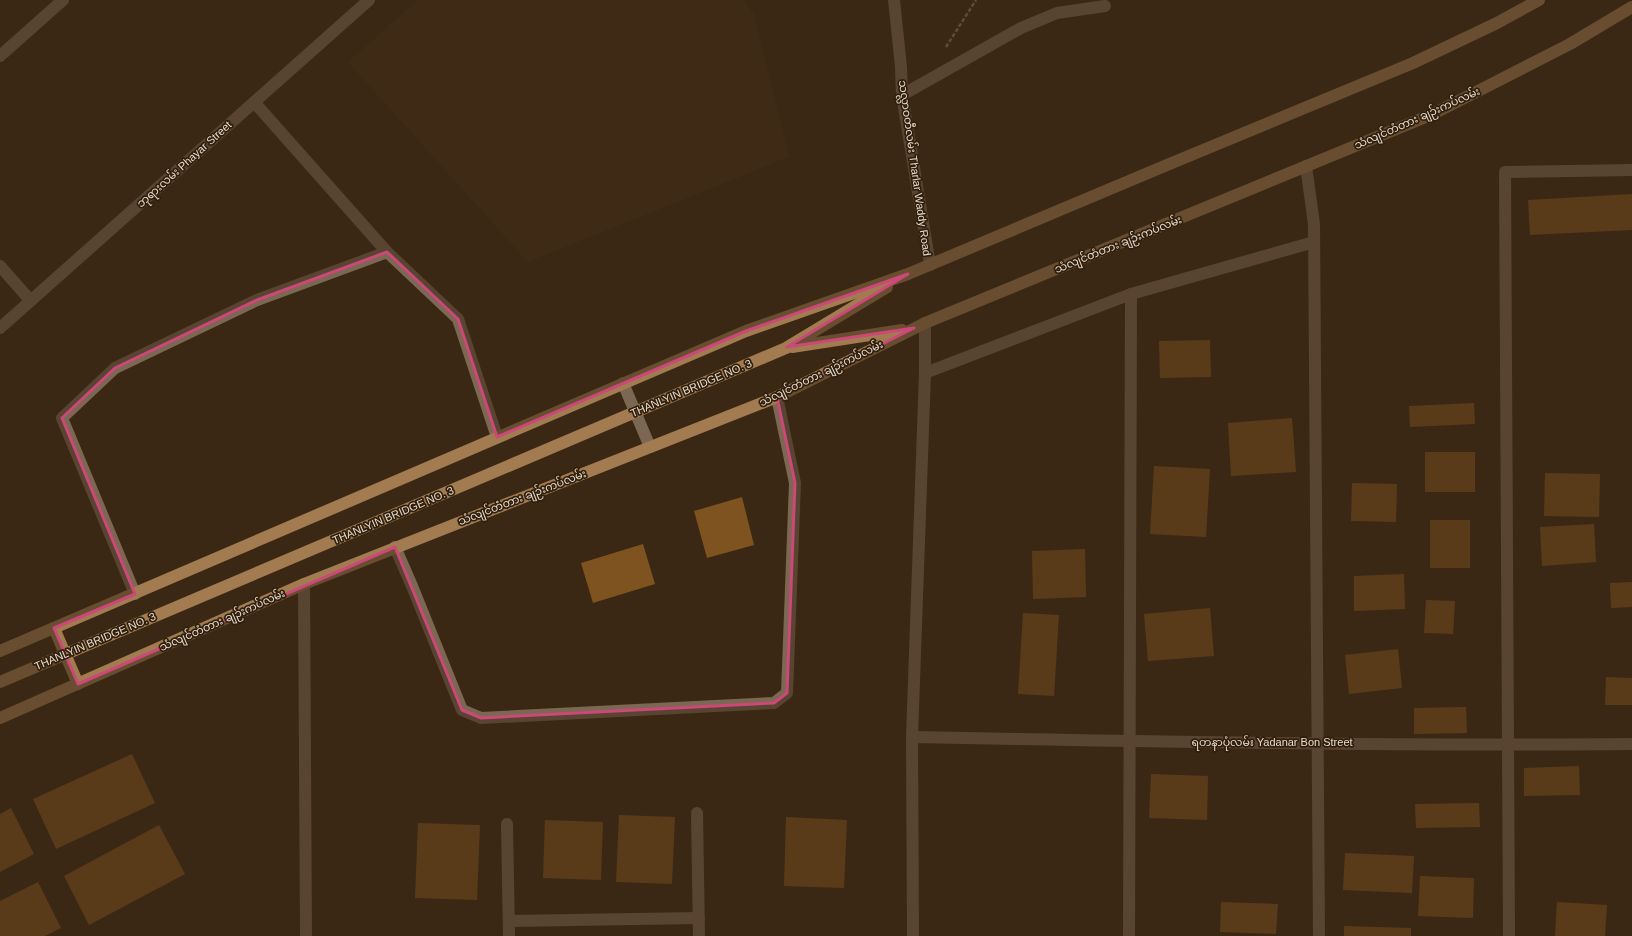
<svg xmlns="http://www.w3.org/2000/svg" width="1632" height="936" viewBox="0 0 1632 936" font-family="Arial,'Noto Sans Myanmar',sans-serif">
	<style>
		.built { fill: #442d14 }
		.building { fill: #7e531f }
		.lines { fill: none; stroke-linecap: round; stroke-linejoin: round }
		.path { stroke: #857666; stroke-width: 2.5; stroke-dasharray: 4 2; stroke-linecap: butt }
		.minor { stroke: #7c6752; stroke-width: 12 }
		.major { stroke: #a27b51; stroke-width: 12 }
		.marked { fill: none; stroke: #cb4878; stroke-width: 3; stroke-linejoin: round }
		.labels { text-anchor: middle; stroke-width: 3.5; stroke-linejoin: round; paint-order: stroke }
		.street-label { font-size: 11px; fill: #e6dace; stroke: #301f0b }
	</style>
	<rect width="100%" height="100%" fill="#3a2815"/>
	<path class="built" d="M418,0H743L754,14L789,157L528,262L348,62Z"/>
	<g class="building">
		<path d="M1632,194V230L1530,235L1528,200Z"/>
		<path d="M1210,340L1211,377L1160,378L1159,341Z"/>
		<path d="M1474,403L1475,424L1410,427L1409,406Z"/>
		<path d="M1292,418L1296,472L1231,476L1228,423Z"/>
		<rect x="1425" y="452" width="50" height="40"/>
		<path d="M1154,466L1210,469L1206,537L1150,534Z"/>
		<path d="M1545,473L1600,474L1599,517L1544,516Z"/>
		<path d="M1352,483L1397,484L1396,522L1351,521Z"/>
		<path d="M742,497L754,545L707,558L694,511Z"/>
		<rect x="1430" y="520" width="40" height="48"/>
		<path d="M1594,524L1596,562L1542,566L1540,527Z"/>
		<path d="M643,544L655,584L593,603L581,563Z"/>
		<path d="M1085,549L1086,597L1033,599L1032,551Z"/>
		<path d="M1404,574L1405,609L1354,611V576Z"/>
		<path d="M1632,582V607L1611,608L1610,583Z"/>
		<path d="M1426,600L1455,601L1453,634L1424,633Z"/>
		<path d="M1210,608L1214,656L1148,661L1144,614Z"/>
		<path d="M1023,613L1059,615L1054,696L1018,694Z"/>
		<path d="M1398,649L1402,688L1349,694L1345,655Z"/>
		<path d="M1606,677L1632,678V705H1605Z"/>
		<path d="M1466,707L1467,733L1414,734V708Z"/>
		<path d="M132,754L155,803L56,849L33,799Z"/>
		<path d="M1579,766L1580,795L1524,796V768Z"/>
		<path d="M1151,774L1208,776L1207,820L1149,818Z"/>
		<path d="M1479,803L1480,827L1416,828L1415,804Z"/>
		<path d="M11,808L34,854L0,872V814Z"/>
		<path d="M619,815L675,817L672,884L616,882Z"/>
		<path d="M786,817L847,820L844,888L784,886Z"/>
		<path d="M545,820L603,822L601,880L543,878Z"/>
		<path d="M418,823L480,825L477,900L415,898Z"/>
		<path d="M159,825L185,874L89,925L64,876Z"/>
		<path d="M1345,853L1414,856L1412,893L1343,890Z"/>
		<path d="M1420,876L1474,878L1473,918L1418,916Z"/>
		<path d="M38,882L61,928L45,936H0V901Z"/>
		<path d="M1221,902L1278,904L1276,934L1220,932Z"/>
		<path d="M1557,902L1607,905L1605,936H1555Z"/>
		<path d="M1344,926L1411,928V936H1344Z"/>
	</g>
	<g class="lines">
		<path class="path" d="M946,47L976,0"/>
		<g class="minor">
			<path d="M894,0L901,67L902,95L930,265"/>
			<path d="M0,56L63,0"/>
			<path d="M902,95L1021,28L1057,13L1105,6"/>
			<path d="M254,102L387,252L458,319L497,437"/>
			<path d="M1306,166L1314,224L1319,936"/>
			<path d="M0,266L30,300"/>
			<path d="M0,328L369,0"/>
			<path d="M925,373L1131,294L1314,242"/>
			<path d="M623,383L650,447"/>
			<path d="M395,547L412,586L462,710L481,718L774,703L787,693L795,483L777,397"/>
			<path d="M304,584L306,936"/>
			<path d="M135,594L62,418L115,368L257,300L387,252"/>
			<path d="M912,737C1152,742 1392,746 1632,744"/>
			<path d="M697,813L699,936"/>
			<path d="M507,824L509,936"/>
			<path d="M509,921L699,918"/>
			<path d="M913,936L912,737L925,373V323"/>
			<path d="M1129,936L1131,294"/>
			<path d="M1509,936L1505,172L1632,170"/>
		</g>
		<g class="major">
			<path d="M792,347L902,330"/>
			<path d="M54,628L78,684"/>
			<path d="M0,651L746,331L908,274L1167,165L1413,63L1497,23L1539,0"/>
			<path d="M0,682L786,348L887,287"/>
			<path d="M0,718L304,584L777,397L925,323L1433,114L1570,44L1632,7"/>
		</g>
	</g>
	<path d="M0 0H1632V936H0ZM387,252L458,319L497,437L746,331L908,274L787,347L914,328L777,397L795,483L787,693L774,703L481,718L462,710L395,547L78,684L54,628L135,594L62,418L115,368L257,300Z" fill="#3a2815" fill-opacity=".55" fill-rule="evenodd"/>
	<path class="marked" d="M387,252L458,319L497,437L746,331L908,274L787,347L914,328L777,397L795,483L787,693L774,703L481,718L462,710L395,547L78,684L54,628L135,594L62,418L115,368L257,300Z"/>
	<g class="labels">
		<g class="street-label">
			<text transform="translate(1417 118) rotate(-24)" y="4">သံလျင်တံတား ချဉ်းကပ်လမ်း</text>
			<text transform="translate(184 164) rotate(-42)" y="4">ဘုရားလမ်း Phayar Street</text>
			<text transform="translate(915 168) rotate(82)" y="4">သလ္လာဝတီလမ်း Tharlar Waddy Road</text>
			<text transform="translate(1118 244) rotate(-22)" y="4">သံလျင်တံတား ချဉ်းကပ်လမ်း</text>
			<text transform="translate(821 373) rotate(-26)" y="4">သံလျင်တံတား ချဉ်းကပ်လမ်း</text>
			<text transform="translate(691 388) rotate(-23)" y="4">THANLYIN BRIDGE NO. 3</text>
			<text transform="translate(522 497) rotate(-21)" y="4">သံလျင်တံတား ချဉ်းကပ်လမ်း</text>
			<text transform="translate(393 515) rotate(-23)" y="4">THANLYIN BRIDGE NO. 3</text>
			<text transform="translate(222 620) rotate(-24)" y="4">သံလျင်တံတား ချဉ်းကပ်လမ်း</text>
			<text transform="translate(95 641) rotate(-23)" y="4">THANLYIN BRIDGE NO. 3</text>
			<text x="1272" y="746">ရတနာပုံလမ်း Yadanar Bon Street</text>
		</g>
	</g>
</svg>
